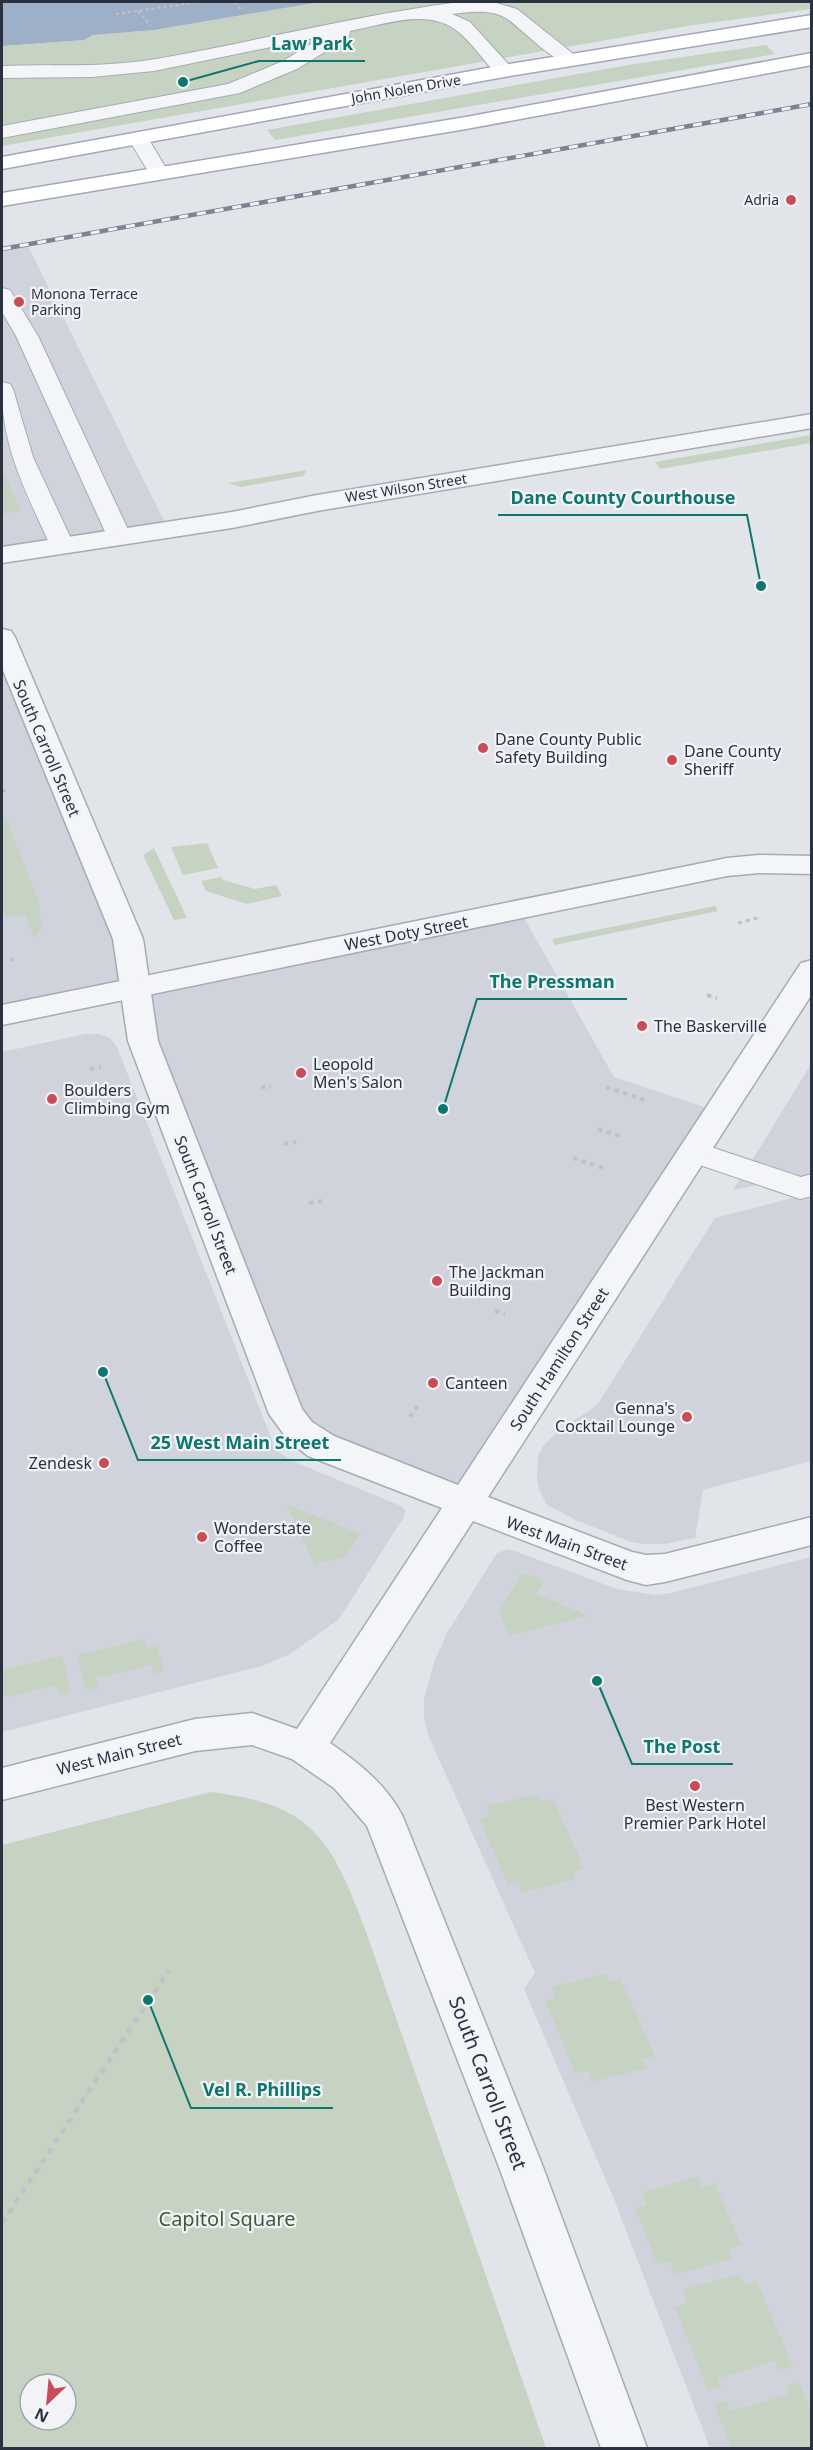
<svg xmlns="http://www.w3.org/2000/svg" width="813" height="2450" viewBox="0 0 813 2450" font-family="'Noto Sans',sans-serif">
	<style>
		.built { fill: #d0d3db }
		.green { fill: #c6d3c3; fill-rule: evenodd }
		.water { fill: #9eb0c8 }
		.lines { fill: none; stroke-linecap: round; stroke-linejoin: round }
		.service-casing { stroke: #a6abb3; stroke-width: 2 }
		.minor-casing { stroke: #a6abb3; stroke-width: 3 }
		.tertiary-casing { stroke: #a6abb3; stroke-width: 3 }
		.primary-casing { stroke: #a1a8b5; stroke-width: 3 }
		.path-far3 { stroke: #bfc2c8; stroke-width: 2; stroke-dasharray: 3 3; stroke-linecap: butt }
		.path-far2 { stroke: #bfc2c8; stroke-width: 3; stroke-dasharray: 4 4; stroke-linecap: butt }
		.path-far1 { stroke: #bfc2c8; stroke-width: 4; stroke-dasharray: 4.5 4.5; stroke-linecap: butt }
		.path { stroke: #bfc2c8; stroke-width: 4.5; stroke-dasharray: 6 6; stroke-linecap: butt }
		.service { fill: #f4f5f8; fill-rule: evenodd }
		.minor { fill: #f4f5f8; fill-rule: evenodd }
		.tertiary { fill: #f4f5f8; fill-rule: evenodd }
		.primary { fill: #fff; fill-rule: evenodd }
		.rail-casing { stroke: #7c8392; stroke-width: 4.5 }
		.rail { stroke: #f1f3f7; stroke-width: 3; stroke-dasharray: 9; stroke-linecap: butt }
		.poi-dot { fill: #c94c57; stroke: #f1f3f7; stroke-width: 2 }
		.labels { text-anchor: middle; stroke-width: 4.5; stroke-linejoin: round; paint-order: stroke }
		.far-street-label { font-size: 14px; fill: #2a3141; stroke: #f1f3f7 }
		.far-poi-label { font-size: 14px; fill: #2a3141; stroke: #f1f3f7; text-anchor: end }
		.poi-label { font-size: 16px; fill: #2a3141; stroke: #f1f3f7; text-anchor: start }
		.street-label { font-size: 16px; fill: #2a3141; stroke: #f1f3f7 }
		.near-street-label { font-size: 20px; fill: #2a3141; stroke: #f1f3f7 }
		.near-park-label { font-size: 20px; fill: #3d5c38; stroke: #f1f3f7 }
		.leader { fill: none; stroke: #0f766e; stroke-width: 2 }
		.callout-dot { fill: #0f766e; stroke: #f1f3f7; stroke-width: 2 }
		.callout-label { font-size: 18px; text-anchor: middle; font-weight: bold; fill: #0f766e; stroke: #f1f3f7; stroke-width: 4.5; stroke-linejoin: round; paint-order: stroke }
	</style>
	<rect width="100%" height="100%" fill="#e1e4e9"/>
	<g class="built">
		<path d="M27,244L169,531L119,536L2,555V249Z"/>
		<path d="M2,636L120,922L135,988L519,909L614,1077L719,1112L464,1504L300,1431L135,988L2,1015Z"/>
		<path d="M85,1034H99L110,1038L117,1047L276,1450L290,1460L401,1506L405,1510V1515L339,1619L290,1654L262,1666L2,1732V1052Z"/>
		<path d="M811,1064V1174L733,1190L761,1146Z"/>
		<path d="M811,1193V1461L703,1490L695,1538L664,1544H644L631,1542L576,1520L547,1505L539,1489L537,1478L538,1456L543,1446L561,1428L592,1409L599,1402L715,1218Z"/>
		<path d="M509,1549L617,1589L655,1595L671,1593L811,1557V2448H710L612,2194L524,1989L535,1973L429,1737L424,1718V1699L434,1662L447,1633L497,1553Z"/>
	</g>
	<g class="green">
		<path d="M320,2H811V9L687,26L2,146V46L84,40L93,35L154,30Z"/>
		<path d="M766,45L775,54L275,140L267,130L628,65Z"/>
		<path d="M811,435V443L660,469L655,462Z"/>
		<path d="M2,467L3,471L21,511L2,514Z"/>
		<path d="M307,470L303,476L241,487L228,483Z"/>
		<path d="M5,815L39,902L41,927L34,939L25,914L6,918L2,907V816Z"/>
		<path d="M207,843L218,868L183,875L171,847Z"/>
		<path d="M154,848L187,918L174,920L143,855Z"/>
		<path d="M221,877L223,880L255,889L276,885L282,896L247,904L206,891L201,881Z"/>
		<path d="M715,906L718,911L555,945L552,939Z"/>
		<path d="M286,1504L361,1534L345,1556L315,1565Z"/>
		<path d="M522,1572L544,1581L536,1594L589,1616L510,1636L499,1612Z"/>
		<path d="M144,1639L146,1648L157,1645L164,1671L154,1674L151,1665L96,1678L98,1688L86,1690L77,1655Z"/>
		<path d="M62,1656L71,1692L59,1694L56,1685L2,1698V1670Z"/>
		<path d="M210,1792C312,1804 331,1838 365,1929L546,2448H2V1845ZM30,2384H66V2420H30Z"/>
		<path d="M538,1794L541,1802L553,1799L584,1868L572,1871L576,1879L522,1893L518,1882L507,1884L480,1819L490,1816L486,1806Z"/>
		<path d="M606,1973L609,1982L621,1980L655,2056L643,2059L647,2068L592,2082L587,2070L575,2073L545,2001L556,1998L552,1987Z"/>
		<path d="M698,2177L702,2187L715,2183L741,2245L728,2249L732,2259L675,2274L669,2261L657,2264L635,2208L647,2205L642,2192Z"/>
		<path d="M739,2274L744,2284L757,2281L793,2367L779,2370L775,2361L717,2379L721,2387L708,2391L675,2307L687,2303L682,2290Z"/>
		<path d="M799,2382L811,2412V2448H731L714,2404L727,2401L731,2411L789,2394L786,2386Z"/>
	</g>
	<path class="water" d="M2,2H320L154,30L93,35L84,40L2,46Z"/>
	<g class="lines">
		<g class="service-casing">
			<g id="service">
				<path d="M460,2H493L517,9L581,60L578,64C556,69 523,28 504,17C489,9 468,12 452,14L470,22L511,67L514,71L511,75H497C484,61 471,41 456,30C426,8 383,25 350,31L349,37L297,69L240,93L2,138V126L228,84L283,61L324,36L154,71L92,77L2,78V66C53,64 105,68 156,59C258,41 358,15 460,2Z"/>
				<path d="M138,132L145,134L148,138L169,173L166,177H152L149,173L128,138L131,134Z"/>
				<path d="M2,288L10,290L38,336L131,536L128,541L119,543L110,541L107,536L16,336L2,312Z"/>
				<path d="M2,382L10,384L13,389L33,457L74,545L71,550L62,552L53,550L50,545C25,490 0,444 2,382Z"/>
				<path d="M693,1141L801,1177L812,1174V1196L800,1199L682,1159L678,1152L682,1145Z"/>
			</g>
		</g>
		<g class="minor-casing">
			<g id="minor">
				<path d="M812,414V428L317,511L232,528L2,563V547L232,512L317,495Z"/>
				<path d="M2,629L11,631L15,637L143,939L158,1041L302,1409L312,1422L334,1436L458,1485L801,963L812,960V994L488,1497L632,1552L646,1555L665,1554L812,1517V1545L665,1582L646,1585L627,1580L473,1521L330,1743C359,1763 387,1785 403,1817L543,2167L647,2448H601L499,2167L367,1826L334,1788L292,1759L252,1745L195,1751L2,1800V1768L195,1719L252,1713L297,1729L442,1508L308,1456L288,1440L269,1414L128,1041L113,939L2,668Z"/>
			</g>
		</g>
		<g class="tertiary-casing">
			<path id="tertiary" d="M759,855L812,856V874L759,873L727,876L2,1025V1005L727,858Z"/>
		</g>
		<g class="primary-casing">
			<g id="primary">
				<path d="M812,15V27L504,77L2,169V157L504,65Z"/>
				<path d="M812,53V65L466,129L2,206V193L466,117Z"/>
			</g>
		</g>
		<g class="path-far3">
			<path d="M235,2L242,11"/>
			<path d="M138,11L151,26"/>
			<path d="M116,14L199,2"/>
		</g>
		<g class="path-far2">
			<path d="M2,791L8,790"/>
			<path d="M738,923L761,917"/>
			<path d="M11,958L15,964"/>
		</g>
		<g class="path-far1">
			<path d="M707,995L717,998"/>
			<path d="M90,1069L101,1067"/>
			<path d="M606,1087L648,1101"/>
			<path d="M261,1088L271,1086"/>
			<path d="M598,1129L623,1137"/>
			<path d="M284,1144L296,1142"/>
			<path d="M573,1158L603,1168"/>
			<path d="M309,1203L322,1201"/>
			<path d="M495,1311L505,1314"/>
			<path d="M410,1417L418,1405"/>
		</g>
		<path class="path" d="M2,2223L169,1970"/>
		<use href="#service" class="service"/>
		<use href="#minor" class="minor"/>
		<use href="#tertiary" class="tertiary"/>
		<use href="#primary" class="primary"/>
		<g class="rail-casing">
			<path id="rail" d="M2,249L812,104"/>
		</g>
		<use href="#rail" class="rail"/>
	</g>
	<g class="poi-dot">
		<circle cx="791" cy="200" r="6"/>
		<circle cx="19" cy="302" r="6"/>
		<circle cx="483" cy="748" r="6"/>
		<circle cx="672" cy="760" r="6"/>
		<circle cx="642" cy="1026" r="6"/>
		<circle cx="301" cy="1073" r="6"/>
		<circle cx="52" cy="1099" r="6"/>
		<circle cx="437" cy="1281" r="6"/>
		<circle cx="433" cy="1383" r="6"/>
		<circle cx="687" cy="1417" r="6"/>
		<circle cx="104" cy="1463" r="6"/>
		<circle cx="202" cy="1537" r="6"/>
		<circle cx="695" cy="1786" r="6"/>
	</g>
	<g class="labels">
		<g class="far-street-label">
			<text transform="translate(406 89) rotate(-10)" y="5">John Nolen Drive</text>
			<text transform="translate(406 488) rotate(-9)" y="5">West Wilson Street</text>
		</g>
		<g class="far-poi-label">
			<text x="779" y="205">Adria</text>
			<text x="31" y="299" text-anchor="start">Monona Terrace<tspan x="31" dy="16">Parking</tspan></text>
		</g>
		<g class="poi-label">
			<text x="495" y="745">Dane County Public<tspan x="495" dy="18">Safety Building</tspan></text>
			<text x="684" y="757">Dane County<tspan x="684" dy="18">Sheriff</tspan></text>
			<text x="654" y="1032">The Baskerville</text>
			<text x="313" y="1070">Leopold<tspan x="313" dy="18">Men's Salon</tspan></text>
			<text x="64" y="1096">Boulders<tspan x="64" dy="18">Climbing Gym</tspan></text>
			<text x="449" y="1278">The Jackman<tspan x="449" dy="18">Building</tspan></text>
			<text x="445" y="1389">Canteen</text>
			<text x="675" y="1414" text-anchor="end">Genna's<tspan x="675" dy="18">Cocktail Lounge</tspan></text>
			<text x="92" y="1469" text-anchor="end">Zendesk</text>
			<text x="214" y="1534">Wonderstate<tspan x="214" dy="18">Coffee</tspan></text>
			<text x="695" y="1811" text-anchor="middle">Best Western<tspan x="695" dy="18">Premier Park Hotel</tspan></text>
		</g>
		<g class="street-label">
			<text transform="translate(47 748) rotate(67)" y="6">South Carroll Street</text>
			<text transform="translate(406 933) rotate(-11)" y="6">West Doty Street</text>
			<text transform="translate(206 1205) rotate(69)" y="6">South Carroll Street</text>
			<text transform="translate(559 1359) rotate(-57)" y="6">South Hamilton Street</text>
			<text transform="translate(567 1543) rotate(20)" y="6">West Main Street</text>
			<text transform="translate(119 1754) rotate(-14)" y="6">West Main Street</text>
		</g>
		<g class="near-street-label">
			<text transform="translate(488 2083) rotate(69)" y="7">South Carroll Street</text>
		</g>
		<g class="near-park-label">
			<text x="227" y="2226">Capitol Square</text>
		</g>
	</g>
	<path class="leader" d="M183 82L259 61H365M761 586L747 515H498M443 1109L477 999H627M103 1372L138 1460H341M597 1681L632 1764H733M148 2000L191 2108H333"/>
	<g class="callout-dot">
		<circle cx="183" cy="82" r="6"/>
		<circle cx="761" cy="586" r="6"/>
		<circle cx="443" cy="1109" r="6"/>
		<circle cx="103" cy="1372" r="6"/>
		<circle cx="597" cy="1681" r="6"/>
		<circle cx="148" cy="2000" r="6"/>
	</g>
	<g class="callout-label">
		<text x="312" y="50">Law Park</text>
		<text x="623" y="504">Dane County Courthouse</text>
		<text x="552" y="988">The Pressman</text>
		<text x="240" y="1449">25 West Main Street</text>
		<text x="682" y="1753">The Post</text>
		<text x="262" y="2096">Vel R. Phillips</text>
	</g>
	<rect width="813" height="2450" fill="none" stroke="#2a3141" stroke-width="6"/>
	<g transform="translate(48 2402) rotate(206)"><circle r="28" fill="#f1f3f7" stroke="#a1a5ae" stroke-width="1.5"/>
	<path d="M0-4.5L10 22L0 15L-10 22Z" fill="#c94c57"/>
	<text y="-9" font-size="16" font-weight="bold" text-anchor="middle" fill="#2a3141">N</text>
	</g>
</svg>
